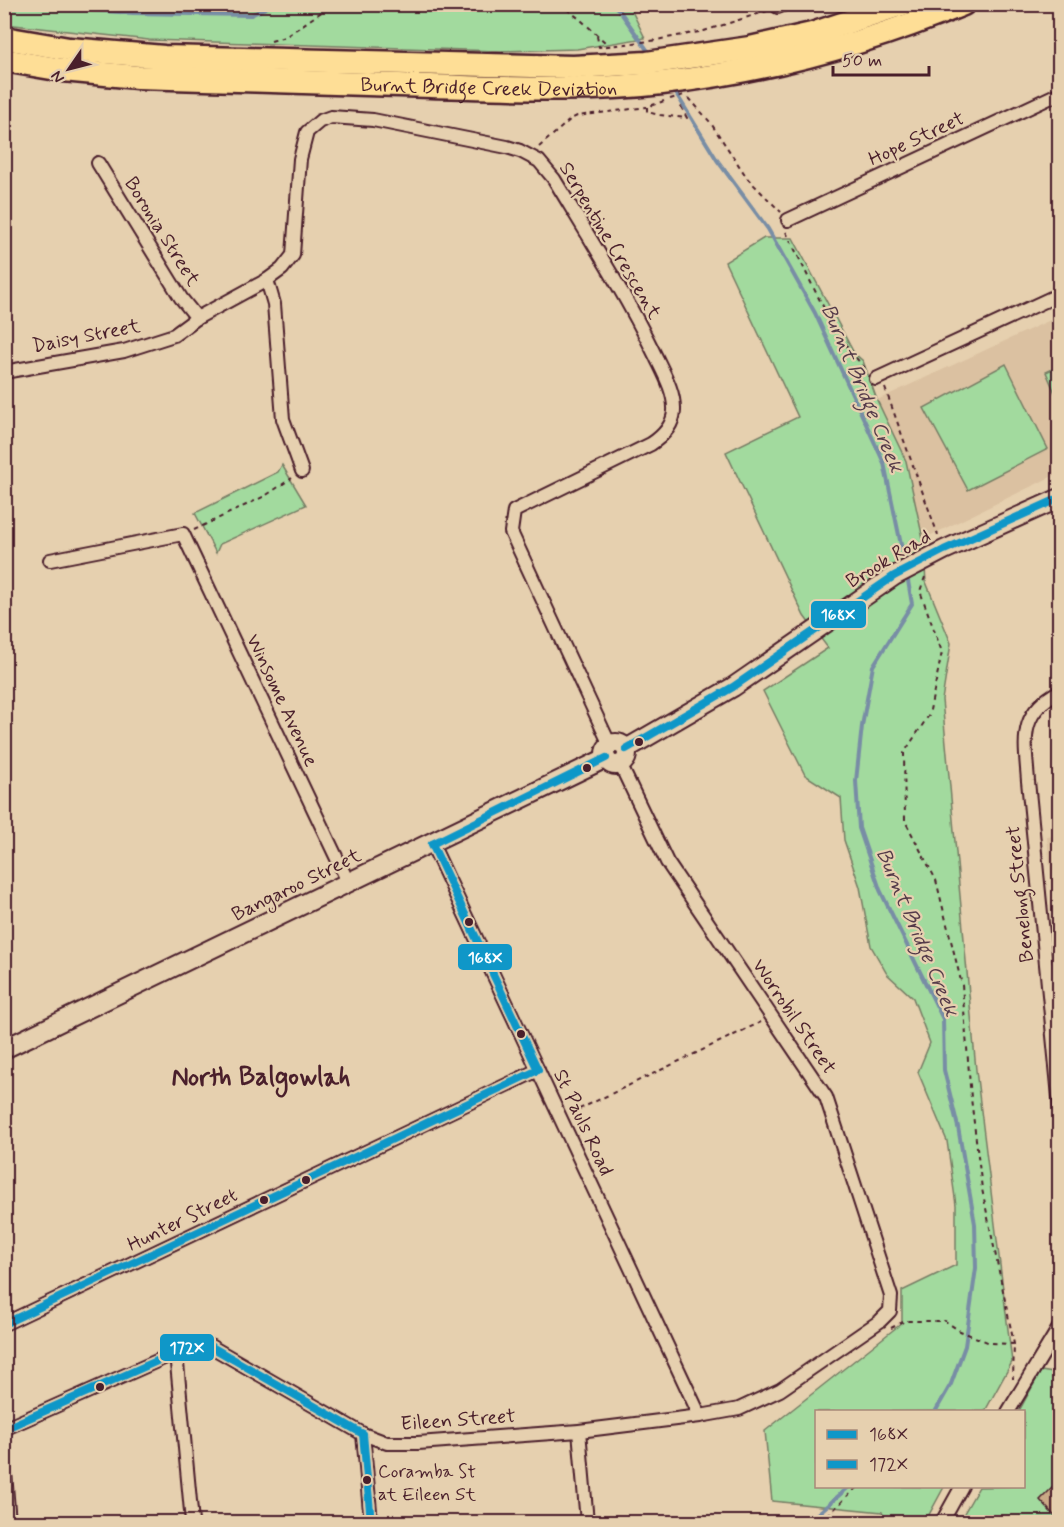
<svg xmlns="http://www.w3.org/2000/svg" width="1064" height="1527" viewBox="0 0 1064 1527" font-family="Mynerve,sans-serif">
	<style>
		.built { fill: #dbc1a1 }
		.green { fill: #a2da9e; stroke: #767c64; stroke-width: 1.5 }
		.lines { fill: none; stroke-linecap: round; stroke-linejoin: round }
		.stream { stroke: #788da5; stroke-width: 4 }
		.building { fill: #caa986; stroke: #4a1f2b; stroke-width: 1.5 }
		.street-casing { stroke: #4a1f2b; stroke-width: 16 }
		.secondary-casing { stroke: #4a1f2b; stroke-width: 22 }
		.highway-casing { stroke: #4a1f2b; stroke-width: 27 }
		.path { stroke: #4a1f2b; stroke-width: 2; stroke-dasharray: 4.5 4.5; stroke-linecap: butt }
		.street { stroke: #e6d0af; stroke-width: 12 }
		.secondary { stroke: #e6d0af; stroke-width: 18 }
		.highway { stroke: #fede96; stroke-width: 22 }
		.path-bridge { stroke: #4a1f2b; stroke-width: 2; stroke-dasharray: 4.5 4.5; stroke-linecap: butt }
		.bus-1-casing { stroke: #e6d0af; stroke-width: 12 }
		.bus-2-casing { stroke: #e6d0af; stroke-width: 12 }
		.bus-1 { stroke: #0f97c8; stroke-width: 8 }
		.bus-2 { stroke: #0f97c8; stroke-width: 8 }
		.bus-dot { fill: #4a1f2b; stroke: #e6d0af; stroke-width: 2 }
		.labels { text-anchor: middle; stroke-width: 4.5; stroke-linejoin: round; paint-order: stroke }
		.bus-label { font-size: 18px; fill: #4a1f2b; stroke: #e6d0af; text-anchor: start }
		.street-label { font-size: 20px; fill: #4a1f2b; stroke: #e6d0af }
		.water-label { font-size: 21px; font-style: italic; fill: #553b4a; stroke: #e6d0af }
		.district-label { font-size: 26px; font-weight: bold; fill: #4a1f2b; stroke: #e6d0af }
		.line-badge { stroke: #e6d0af; stroke-width: 2 }
		.badge-label { font-size: 16px; text-anchor: middle; font-weight: bold; fill: #fff }
	</style>
	<rect width="100%" height="100%" fill="#e6d0af"/>
	<filter id="ink" filterUnits="userSpaceOnUse"><feTurbulence type="fractalNoise" baseFrequency=".0167" numOctaves="2"/><feDisplacementMap in="SourceGraphic" scale="12" xChannelSelector="R" yChannelSelector="G"/><feConvolveMatrix kernelMatrix="1 2 1 2 8 2 1 2 1" color-interpolation-filters="sRGB"/></filter>
	<g filter="url(#ink)">
		<g class="built">
			<path d="M1059,316V473L923,539L906,461L877,400Z"/>
			<path d="M1059,835H1060L1059,956L1047,837Z"/>
		</g>
		<g class="green">
			<path d="M5,4L629,5L645,38L577,49L497,51L149,40L5,24Z"/>
			<path d="M764,238H793L854,353L863,361L877,400L906,461L923,539L926,582L951,643L942,700L976,1070L1012,1362L985,1411L816,1412V1486L944,1487L925,1522H886L882,1512L772,1501L765,1431L902,1323V1291L956,1265V1205L947,1141L918,1072L930,1043L913,998L887,974L871,946L860,887L844,840L841,798L805,775L763,691L828,648L804,616L726,452L798,417L725,262Z"/>
			<path d="M1006,364L1048,449L968,490L924,408Z"/>
			<path d="M1059,366V402L1046,372Z"/>
			<path d="M282,465L306,505L220,544L216,553L195,513L278,472Z"/>
			<path d="M1041,1371L1059,1374V1522H959L979,1487L1024,1486V1412L1019,1411Z"/>
		</g>
		<g class="lines">
			<g class="stream">
				<path d="M8,4L133,13L251,15L274,4"/>
				<path d="M613,4L619,10L650,54"/>
				<path d="M674,90L717,160L768,229L815,313L884,463L905,564"/>
				<path d="M907,575L912,604L873,666L862,726L856,781L859,828L880,890L943,1019L944,1070L958,1127L975,1224L976,1268L965,1346L951,1384L935,1412"/>
				<path d="M808,1522L850,1486"/>
			</g>
		</g>
		<path class="building" d="M1059,1481V1521L1040,1500Z"/>
		<g class="lines">
			<g class="street-casing">
				<g id="street">
					<path d="M778,7L785,4"/>
					<path d="M98,163L181,298L197,318"/>
					<path d="M788,220L1060,93"/>
					<path d="M267,280L274,304L283,419L302,471"/>
					<path d="M4,372L124,351L174,335L197,318L267,280L282,269L293,255L300,159L307,132L320,121L331,117L373,120L507,147L520,151L539,161L554,179C589,237 626,295 655,355C663,372 675,392 674,411C673,426 663,436 651,444L514,511L511,532L610,745"/>
					<path d="M876,379L1060,294"/>
					<path d="M50,560L183,534L349,884"/>
					<path d="M1060,691C1018,713 1025,740 1028,781L1060,1107"/>
					<path d="M432,844L700,1416"/>
					<path d="M4,1324L538,1070"/>
					<path d="M176,1353L192,1522"/>
					<path d="M1008,1412L1060,1326"/>
					<path d="M4,1429L193,1345L202,1344L210,1346L363,1434L387,1443H418L579,1431L700,1416L739,1409L780,1390L880,1321L890,1311L891,1296L826,1097L667,862L620,764"/>
					<path d="M579,1431L587,1522"/>
					<path d="M363,1434L371,1522"/>
					<path d="M4,1461L9,1522"/>
					<path d="M942,1522L962,1486"/>
				</g>
			</g>
			<g class="secondary-casing">
				<g id="secondary">
					<circle cx="616" cy="754" r="11"/>
					<path d="M626,749L733,687L894,576L944,550L1060,498"/>
					<path d="M4,1049L606,758"/>
				</g>
			</g>
			<g class="highway-casing">
				<g id="highway">
					<path d="M4,38L69,49L164,57L573,67L647,63L750,48L812,34L902,4"/>
					<path id="s1" d="M4,60L63,70L137,77C235,80 333,83 431,86C508,88 585,92 662,83C765,71 867,44 963,4"/>
				</g>
			</g>
			<g class="path">
				<path d="M560,4L581,20L606,43"/>
				<path d="M597,36L599,47L651,41L704,31L767,11"/>
				<path d="M271,41L285,37L333,4"/>
				<path d="M689,98L710,122L748,179L781,212"/>
				<path d="M664,101L647,107V112L660,115L687,118L679,103"/>
				<path d="M539,147L571,119L577,116L647,107"/>
				<path d="M786,232C809,276 833,337 868,371"/>
				<path d="M885,388L938,535"/>
				<path d="M194,530L265,496L292,478"/>
				<path d="M925,577L920,591L942,652L929,715L904,753L905,821L936,880L962,985L971,1098L982,1189L1014,1344L1013,1379"/>
				<path d="M571,1113L761,1022"/>
				<path d="M891,1328L905,1321H945L960,1331L990,1343L1013,1344"/>
				<path d="M821,1522L858,1486"/>
			</g>
			<use href="#street" class="street"/>
			<use href="#secondary" class="secondary"/>
			<use href="#highway" class="highway"/>
			<path class="path-bridge" d="M670,99L684,95"/>
			<g class="bus-1-casing">
				<g id="bus-1">
					<path d="M626,749L733,687L894,576L944,550L1060,498"/>
					<path d="M432,844L538,1070"/>
					<path d="M432,844L606,758"/>
					<path d="M4,1324L538,1070"/>
				</g>
			</g>
			<g class="bus-2-casing">
				<g id="bus-2">
					<path d="M4,1429L193,1345L202,1344L210,1346L363,1434"/>
					<path d="M363,1434L371,1522"/>
				</g>
			</g>
			<use href="#bus-1" class="bus-1"/>
			<use href="#bus-2" class="bus-2"/>
		</g>
	</g>
	<g class="bus-dot">
		<circle cx="639" cy="742" r="5"/>
		<circle cx="587" cy="768" r="5"/>
		<circle cx="469" cy="922" r="5"/>
		<circle cx="521" cy="1034" r="5"/>
		<circle cx="306" cy="1180" r="5"/>
		<circle cx="264" cy="1200" r="5"/>
		<circle cx="100" cy="1387" r="5"/>
		<circle cx="367" cy="1480" r="5"/>
	</g>
	<g class="labels">
		<g class="bus-label">
			<text x="378" y="1477">Coramba St<tspan x="378" dy="23">at Eileen St</tspan></text>
		</g>
		<g class="street-label">
			<text dy="7" stroke="none"><textPath href="#s1" startOffset="486">Burnt Bridge Creek Deviation</textPath></text>
			<text transform="translate(916 138) rotate(-25)" y="7">Hope Street</text>
			<text transform="translate(163 231) rotate(58)" y="7">Boronia Street</text>
			<text transform="translate(611 240) rotate(59)" y="7">Serpentine Crescent</text>
			<text transform="translate(86 335) rotate(-11)" y="7">Daisy Street</text>
			<text transform="translate(888 558) rotate(-31)" y="7">Brook Road</text>
			<text transform="translate(283 700) rotate(65)" y="7">Winsome Avenue</text>
			<text transform="translate(296 884) rotate(-26)" y="7">Bangaroo Street</text>
			<text transform="translate(1019 894) rotate(-96)" y="7">Benelong Street</text>
			<text transform="translate(795 1016) rotate(56)" y="7">Worrobil Street</text>
			<text transform="translate(584 1122) rotate(65)" y="7">St Pauls Road</text>
			<text transform="translate(182 1219) rotate(-26)" y="7">Hunter Street</text>
			<text transform="translate(458 1419) rotate(-4)" y="7">Eileen Street</text>
		</g>
		<g class="water-label">
			<text transform="translate(863 388) rotate(67)" y="7">Burnt Bridge Creek</text>
			<text transform="translate(918 932) rotate(67)" y="7">Burnt Bridge Creek</text>
		</g>
		<g class="district-label">
			<text x="261" y="1085">North Balgowlah</text>
		</g>
	</g>
	<g class="line-badge">
		<rect x="810" y="600" width="57" height="29" rx="6" fill="#0f97c8"/>
		<rect x="457" y="943" width="56" height="28" rx="6" fill="#0f97c8"/>
		<rect x="159" y="1333" width="56" height="29" rx="6" fill="#0f97c8"/>
	</g>
	<g class="badge-label">
		<text x="838" y="620">168X</text>
		<text x="485" y="963">168X</text>
		<text x="187" y="1353">172X</text>
	</g>
	<rect width="1064" height="1527" fill="none" stroke="#e6d0af" stroke-width="24"/>
	<rect x="12" y="12" width="1040" height="1503" fill="none" stroke="#4a1f2b" stroke-width="2" filter="url(#ink)"/>
	<rect x="815" y="1410" width="210" height="78" fill="#e6d0af" stroke="#a8897a" stroke-width="1.5"/>
	<rect x="827" y="1430" width="30" height="9" fill="#0f97c8" stroke="#a8897a" stroke-width="1.5"/>
	<text x="869" y="1440" font-size="18" fill="#4a1f2b">168X</text>
	<rect x="827" y="1460" width="30" height="9" fill="#0f97c8" stroke="#a8897a" stroke-width="1.5"/>
	<text x="869" y="1470" font-size="18" fill="#4a1f2b">172X</text>
	<g transform="translate(69 69) rotate(235)" stroke="#e6d0af" stroke-width="4.5" paint-order="stroke">
	<path d="M0-4.5L10 22L0 15L-10 22Z" fill="#4a1f2b"/>
	<text y="-9" font-size="16" font-weight="bold" text-anchor="middle" fill="#4a1f2b">N</text>
	</g>
	<path d="M833 66v9h96v-9" fill="none" stroke="#4a1f2b" stroke-width="3"/>
	<text x="842" y="66" font-size="18" fill="#4a1f2b" stroke="#e6d0af" stroke-width="4.5" paint-order="stroke">50 m</text>
</svg>
